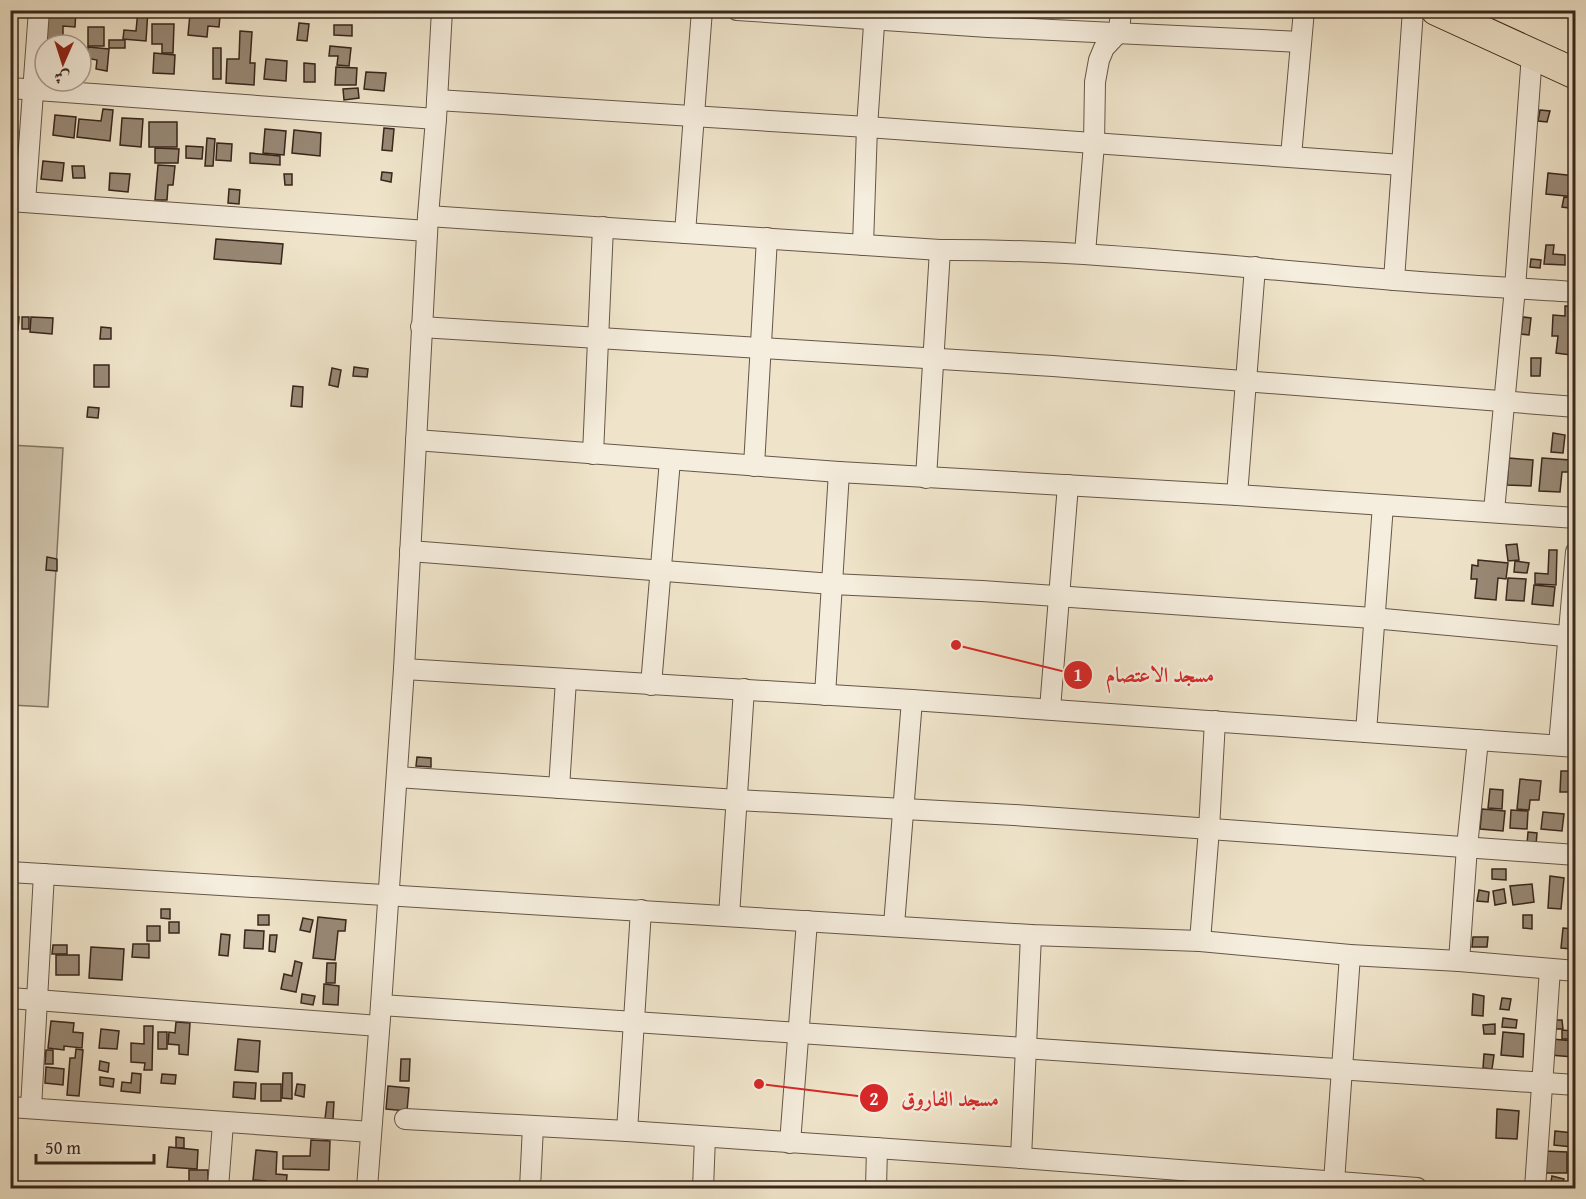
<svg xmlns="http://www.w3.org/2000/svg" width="1586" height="1199" viewBox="0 0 1586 1199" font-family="'Gentium Book Plus',Amiri,serif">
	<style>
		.green { fill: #d0c4ac; stroke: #847564; stroke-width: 1.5 }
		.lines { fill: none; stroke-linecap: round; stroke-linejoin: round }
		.stream { stroke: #817161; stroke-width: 4.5 }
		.building { fill: #988976; stroke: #39261c; stroke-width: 1.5 }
		.street-casing { stroke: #665648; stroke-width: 22 }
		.primary-casing { stroke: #39261c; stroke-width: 32 }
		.street { stroke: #f5eddd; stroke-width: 20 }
		.primary { stroke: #efe4ca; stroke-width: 30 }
		.leader { fill: none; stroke: #d62828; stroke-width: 2 }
		.callout-dot { fill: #d62828; stroke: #f5eddd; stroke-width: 2 }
		.mark-label { font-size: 18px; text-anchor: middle; font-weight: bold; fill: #fff }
		.callout-label { font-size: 21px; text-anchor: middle; font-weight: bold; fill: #d62828; stroke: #f5eddd; stroke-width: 5; stroke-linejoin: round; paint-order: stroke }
	</style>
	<rect width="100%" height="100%" fill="#efe4ca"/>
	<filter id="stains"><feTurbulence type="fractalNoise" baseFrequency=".00333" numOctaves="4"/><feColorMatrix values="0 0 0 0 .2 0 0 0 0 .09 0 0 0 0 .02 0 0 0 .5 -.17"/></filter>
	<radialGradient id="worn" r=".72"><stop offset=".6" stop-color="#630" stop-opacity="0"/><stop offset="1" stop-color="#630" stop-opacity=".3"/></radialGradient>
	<path class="green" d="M10,445L63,448L48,707L11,705Z"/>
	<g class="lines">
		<path class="stream" d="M1563,10L1576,16"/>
	</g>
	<g class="building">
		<path d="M47,10H76L75,27L63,26V45H47Z"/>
		<path d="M138,10H148L146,41L123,39L124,30L136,31Z"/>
		<path d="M190,14L220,16L219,27L208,26L207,37L188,35Z"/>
		<path d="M299,23L309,24L307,41L297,40Z"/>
		<path d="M152,24H174L173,53H162V44H152Z"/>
		<path d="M334,25H352V36L334,35Z"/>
		<rect x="88" y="27" width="16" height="19"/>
		<path d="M240,31L252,32L250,63H255L254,85L226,83L227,59H239Z"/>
		<rect x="109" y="40" width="16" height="8"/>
		<path d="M330,46L351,48L349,66L337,65L338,56H329Z"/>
		<path d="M88,47L109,49L107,71L96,69L97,60L86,58Z"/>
		<rect x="213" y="48" width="8" height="31"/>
		<path d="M154,53L175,55L174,74L153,73Z"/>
		<path d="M266,59L287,61L286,81L264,79Z"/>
		<path d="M304,63L315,64V82H304Z"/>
		<path d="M336,67L357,68L356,85H335Z"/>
		<path d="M366,72L386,73L384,91L364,89Z"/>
		<path d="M358,88L359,98L344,100L343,89Z"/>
		<path d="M103,109L113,110L110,141L77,137L79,119L101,121Z"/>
		<path d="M1540,110L1550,111L1547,122L1538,121Z"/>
		<path d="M55,115L76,117L74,138L53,135Z"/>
		<path d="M122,118L143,119L141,147L120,145Z"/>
		<rect x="149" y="122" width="28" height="25"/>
		<path d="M384,128L394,129L392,151L382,150Z"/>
		<path d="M265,129L286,131L284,155L263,153Z"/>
		<path d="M294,130L321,133L320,156L292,153Z"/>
		<path d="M207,138L215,139L213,166H205Z"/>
		<path d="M217,143L232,144L231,161L216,160Z"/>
		<path d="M186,146L203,147L202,159L186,158Z"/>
		<path d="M155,148L179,149L178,163H155Z"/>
		<path d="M250,153L280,156V165L250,163Z"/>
		<path d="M43,161L64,163L62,181L41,179Z"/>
		<path d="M158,165L175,166L173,185H168L167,200H155Z"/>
		<path d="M72,166H84L85,178H73Z"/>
		<path d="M382,172L392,173L391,182L381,180Z"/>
		<path d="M110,173L130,174L128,192L109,190Z"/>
		<path d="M1548,173L1576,176V197L1546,194Z"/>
		<path d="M284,174H292V185H285Z"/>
		<path d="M229,189L240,190L239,204L228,203Z"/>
		<path d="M1564,197L1576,198V209L1562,207Z"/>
		<path d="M216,239L283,244L281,264L214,259Z"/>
		<path d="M1546,245H1554L1553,254L1565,255V265L1544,264Z"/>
		<path d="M1531,259L1541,260L1540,268L1530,267Z"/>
		<path d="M1565,306L1575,307L1571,355L1556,353L1558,336H1552L1553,315L1565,316Z"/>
		<path d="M10,316L19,317L18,330L10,329Z"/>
		<rect x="22" y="317" width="7" height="12"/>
		<path d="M31,317L53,318L52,334L30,332Z"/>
		<path d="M1523,317L1531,318L1529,335L1521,334Z"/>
		<path d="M101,327L111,328V339H100Z"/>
		<path d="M1531,358H1541L1540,376H1531Z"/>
		<path d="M1574,358H1576V380H1572Z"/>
		<rect x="94" y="365" width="15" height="22"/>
		<path d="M354,367L368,369L367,377L353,376Z"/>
		<path d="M332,368L341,370L338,387L329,385Z"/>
		<path d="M293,386L303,387L302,407L291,406Z"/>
		<path d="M88,407L99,408L98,418L87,417Z"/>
		<path d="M1553,433L1565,435L1563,453L1551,452Z"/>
		<path d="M1572,435H1576V454L1570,453Z"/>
		<path d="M1509,458L1533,460L1531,486L1507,485Z"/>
		<path d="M1542,458L1570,460L1569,472H1562L1560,492L1539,491Z"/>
		<path d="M1517,544L1519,560L1508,561L1506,545Z"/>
		<path d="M1549,550H1557L1556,585L1535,584V573L1548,574Z"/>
		<path d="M47,557L57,559V571L46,570Z"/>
		<path d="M1478,560L1508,563L1506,579L1498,578L1496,600L1475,598L1477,579H1471L1472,565L1478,566Z"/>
		<path d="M1515,561L1529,563L1527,573L1514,572Z"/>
		<path d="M1508,578L1526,579L1524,601L1506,600Z"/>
		<path d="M1534,585L1555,587L1553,606L1532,604Z"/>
		<path d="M417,757L431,758V767L416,766Z"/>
		<path d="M1561,771H1570L1569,792H1560Z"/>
		<path d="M1520,779L1541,781L1539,800H1530L1529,810L1517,809Z"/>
		<path d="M1490,789L1503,790L1502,809L1488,808Z"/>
		<rect x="1569" y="795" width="7" height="21"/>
		<path d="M1482,809L1505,811L1503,831L1480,829Z"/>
		<path d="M1511,810L1528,811L1527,829L1510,828Z"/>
		<path d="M1543,812L1564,814L1562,831L1541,829Z"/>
		<path d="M1528,832L1537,833L1536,845L1527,844Z"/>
		<path d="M1492,869H1506V880L1492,879Z"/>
		<path d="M1550,876L1564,878L1561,909L1548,908Z"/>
		<path d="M1532,884L1534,902L1513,905L1510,886Z"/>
		<rect x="1569" y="887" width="7" height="20"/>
		<path d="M1504,889L1506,903L1495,905L1493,891Z"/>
		<path d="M1479,890L1489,892L1488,902L1477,901Z"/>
		<path d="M161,909H170V919L161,918Z"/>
		<rect x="258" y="915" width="11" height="10"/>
		<path d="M1523,915H1532V929L1523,928Z"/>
		<path d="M318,917L346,920L345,931H338L335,960L313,958Z"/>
		<path d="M303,918L313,920L310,932L300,930Z"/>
		<rect x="169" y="922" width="10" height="11"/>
		<rect x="147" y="926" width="13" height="15"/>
		<path d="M1563,928L1573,929L1571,949L1561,948Z"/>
		<path d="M245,930L264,931L263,949L244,948Z"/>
		<path d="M221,934L230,935L228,956L219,955Z"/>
		<path d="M270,935H277L275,952L269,951Z"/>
		<path d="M1473,937H1488L1487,947H1472Z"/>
		<path d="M133,944H149V958L132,957Z"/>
		<path d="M53,945H67V954H52Z"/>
		<path d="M91,947L124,949L122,980L89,978Z"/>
		<rect x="56" y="955" width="23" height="20"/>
		<path d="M295,961L302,963L296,992L281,989L284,974L292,976Z"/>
		<path d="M327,963H336L335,983H326Z"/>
		<path d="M324,984L339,986L338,1005L323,1004Z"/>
		<path d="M302,994L315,996L313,1005L301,1003Z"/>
		<path d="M1473,994L1484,996L1483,1016L1472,1015Z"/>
		<path d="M1502,998L1511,999L1509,1010L1500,1009Z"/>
		<path d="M1503,1018L1517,1020L1516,1028L1502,1027Z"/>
		<path d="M1553,1020H1562L1563,1029H1553Z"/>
		<path d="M51,1021L74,1023L73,1032L83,1033L82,1048L64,1046V1050L48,1048Z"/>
		<path d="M176,1022L190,1023L188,1055L179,1054V1045L168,1044L169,1032L175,1033Z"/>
		<path d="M1574,1023H1576V1039H1562V1030L1574,1031Z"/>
		<path d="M1495,1024V1034H1484L1483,1025Z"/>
		<path d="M144,1026H153L152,1070H144L145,1063L131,1062V1043L144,1044Z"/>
		<path d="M101,1029L119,1031L117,1049L99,1048Z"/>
		<rect x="158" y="1032" width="9" height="17"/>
		<path d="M1503,1032L1524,1034L1523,1057L1501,1055Z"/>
		<path d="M238,1039L260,1041L258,1072L235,1070Z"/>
		<path d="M1552,1039L1574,1041L1573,1057L1550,1055Z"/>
		<path d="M76,1049L83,1050L79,1096L67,1095L70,1058H75Z"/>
		<path d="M46,1050H53V1064H45Z"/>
		<path d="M1484,1054L1494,1055L1492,1069L1483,1068Z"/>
		<path d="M401,1059H410L409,1081H400Z"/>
		<path d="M100,1061L109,1063L108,1072L99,1070Z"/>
		<path d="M10,1064L17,1065L16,1084L10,1083Z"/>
		<path d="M46,1067L64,1069L63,1085L45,1083Z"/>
		<path d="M132,1073L141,1074L140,1093L121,1091L122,1082L131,1083Z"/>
		<path d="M283,1073H292V1099L282,1098Z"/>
		<path d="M162,1074L176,1075L175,1084L161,1083Z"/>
		<path d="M100,1077L114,1079L113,1087L100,1085Z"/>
		<path d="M234,1082L256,1083L255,1099L233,1097Z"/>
		<rect x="261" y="1084" width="20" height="17"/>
		<path d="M297,1084L305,1085L304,1097L295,1095Z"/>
		<path d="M388,1086L409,1088L407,1111L386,1109Z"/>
		<path d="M327,1102H334L333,1119H325Z"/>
		<path d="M1497,1109L1519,1111L1517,1139L1496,1138Z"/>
		<path d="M1555,1131L1573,1133L1572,1147L1554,1145Z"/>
		<path d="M176,1137L184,1138V1148H176Z"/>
		<path d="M311,1140L330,1141L329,1170L283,1169V1156H310Z"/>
		<path d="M169,1147L198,1150L197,1169L167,1167Z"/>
		<path d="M256,1150L277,1152L276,1174L287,1175L286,1188H266V1181L253,1180Z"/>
		<path d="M1544,1151L1567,1152V1173H1544Z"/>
		<rect x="189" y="1170" width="19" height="18"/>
		<path d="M1552,1176L1564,1179L1562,1184L1551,1182Z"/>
		<path d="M394,1182L402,1183L401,1188H394Z"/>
	</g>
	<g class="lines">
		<g class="street-casing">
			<g id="street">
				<path d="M737,10L988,27L1301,42"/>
				<path d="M10,88L436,119"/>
				<path d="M437,100L867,127L1402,165"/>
				<path d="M1291,156L1304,10"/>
				<path d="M10,201L427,231"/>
				<path d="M25,202L39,10"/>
				<path d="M428,216L940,250C1092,249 1242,268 1394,280C1454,285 1515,288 1576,292"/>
				<path d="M685,233L702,10"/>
				<path d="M863,245L867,127L875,10"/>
				<path d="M1085,253L1094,144L1095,82L1099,60L1104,48L1119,32L1121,10"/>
				<path d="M1394,280L1413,10"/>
				<path d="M421,327L1053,366L1576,407"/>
				<path d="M416,440L839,472L1237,495L1576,518"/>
				<path d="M593,454L603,227"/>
				<path d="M754,466L767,238"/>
				<path d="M926,478L940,250"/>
				<path d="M1237,495L1255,267"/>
				<path d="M1494,511L1515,288L1532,54"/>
				<path d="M410,551L832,584L982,591L1373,618L1576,637"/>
				<path d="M404,669L912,700L1576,747"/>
				<path d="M651,685L670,460"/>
				<path d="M825,695L839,472"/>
				<path d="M1050,709L1068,485"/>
				<path d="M1366,732L1383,505"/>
				<path d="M1559,745L1576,552"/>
				<path d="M397,777L737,800L1014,815L1576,855"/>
				<path d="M559,788L566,680"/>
				<path d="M10,872L1031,935L1200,941L1350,955L1459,961L1576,971"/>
				<path d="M729,916L744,689"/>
				<path d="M894,925L912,700"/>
				<path d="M1200,941L1209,829L1215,721"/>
				<path d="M1459,961L1467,847L1478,740"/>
				<path d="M10,998L379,1026"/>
				<path d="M381,1005L1576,1085"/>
				<path d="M10,1107L371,1132"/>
				<path d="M31,1108L44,874"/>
				<path d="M405,1119L627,1131L1021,1158L1417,1188"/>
				<path d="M627,1131L641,910"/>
				<path d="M790,1143L807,921"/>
				<path d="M1021,1158L1031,935"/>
				<path d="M1334,1182L1350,955"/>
				<path d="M218,1188L223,1123"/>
				<path d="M367,1188L381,1005L404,669L428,216L436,119L442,10"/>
				<path d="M530,1188L533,1126"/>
				<path d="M703,1188L705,1137"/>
				<path d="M876,1188L877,1148"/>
				<path d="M1535,1188L1550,969"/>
			</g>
		</g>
		<g class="primary-casing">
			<path id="primary" d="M1436,10L1576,74"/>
		</g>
		<use href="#street" class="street"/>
		<use href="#primary" class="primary"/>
	</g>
	<path class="leader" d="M956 645L1078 675M759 1084L874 1098"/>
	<g class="callout-dot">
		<circle cx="956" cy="645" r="6"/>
		<circle cx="759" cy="1084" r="6"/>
		<circle cx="1078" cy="675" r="15"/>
		<circle cx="874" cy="1098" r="15"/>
	</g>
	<g class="mark-label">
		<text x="1078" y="681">1</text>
		<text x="874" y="1105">2</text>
	</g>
	<g class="callout-label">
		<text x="1160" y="682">مسجد الاعتصام</text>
		<text x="950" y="1106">مسجد الفاروق</text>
	</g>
	<rect width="1586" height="1199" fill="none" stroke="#efe4ca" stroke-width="36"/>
	<rect x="12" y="12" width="1562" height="1175" fill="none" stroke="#39261c" stroke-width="3"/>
	<rect x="18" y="18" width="1550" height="1163" fill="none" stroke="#39261c" stroke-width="1.5"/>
	<g transform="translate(63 63) rotate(183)"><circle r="28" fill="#f5eddd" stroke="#aa9d90" stroke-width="1.5"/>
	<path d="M0-4.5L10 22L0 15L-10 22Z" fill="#8f2418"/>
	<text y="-9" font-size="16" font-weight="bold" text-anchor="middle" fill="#39261c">ش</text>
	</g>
	<path d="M36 1154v9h118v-9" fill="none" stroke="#39261c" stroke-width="3"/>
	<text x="45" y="1154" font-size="18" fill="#39261c" stroke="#f5eddd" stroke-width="4.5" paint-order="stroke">50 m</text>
	<rect width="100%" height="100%" filter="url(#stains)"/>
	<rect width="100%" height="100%" fill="url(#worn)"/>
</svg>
